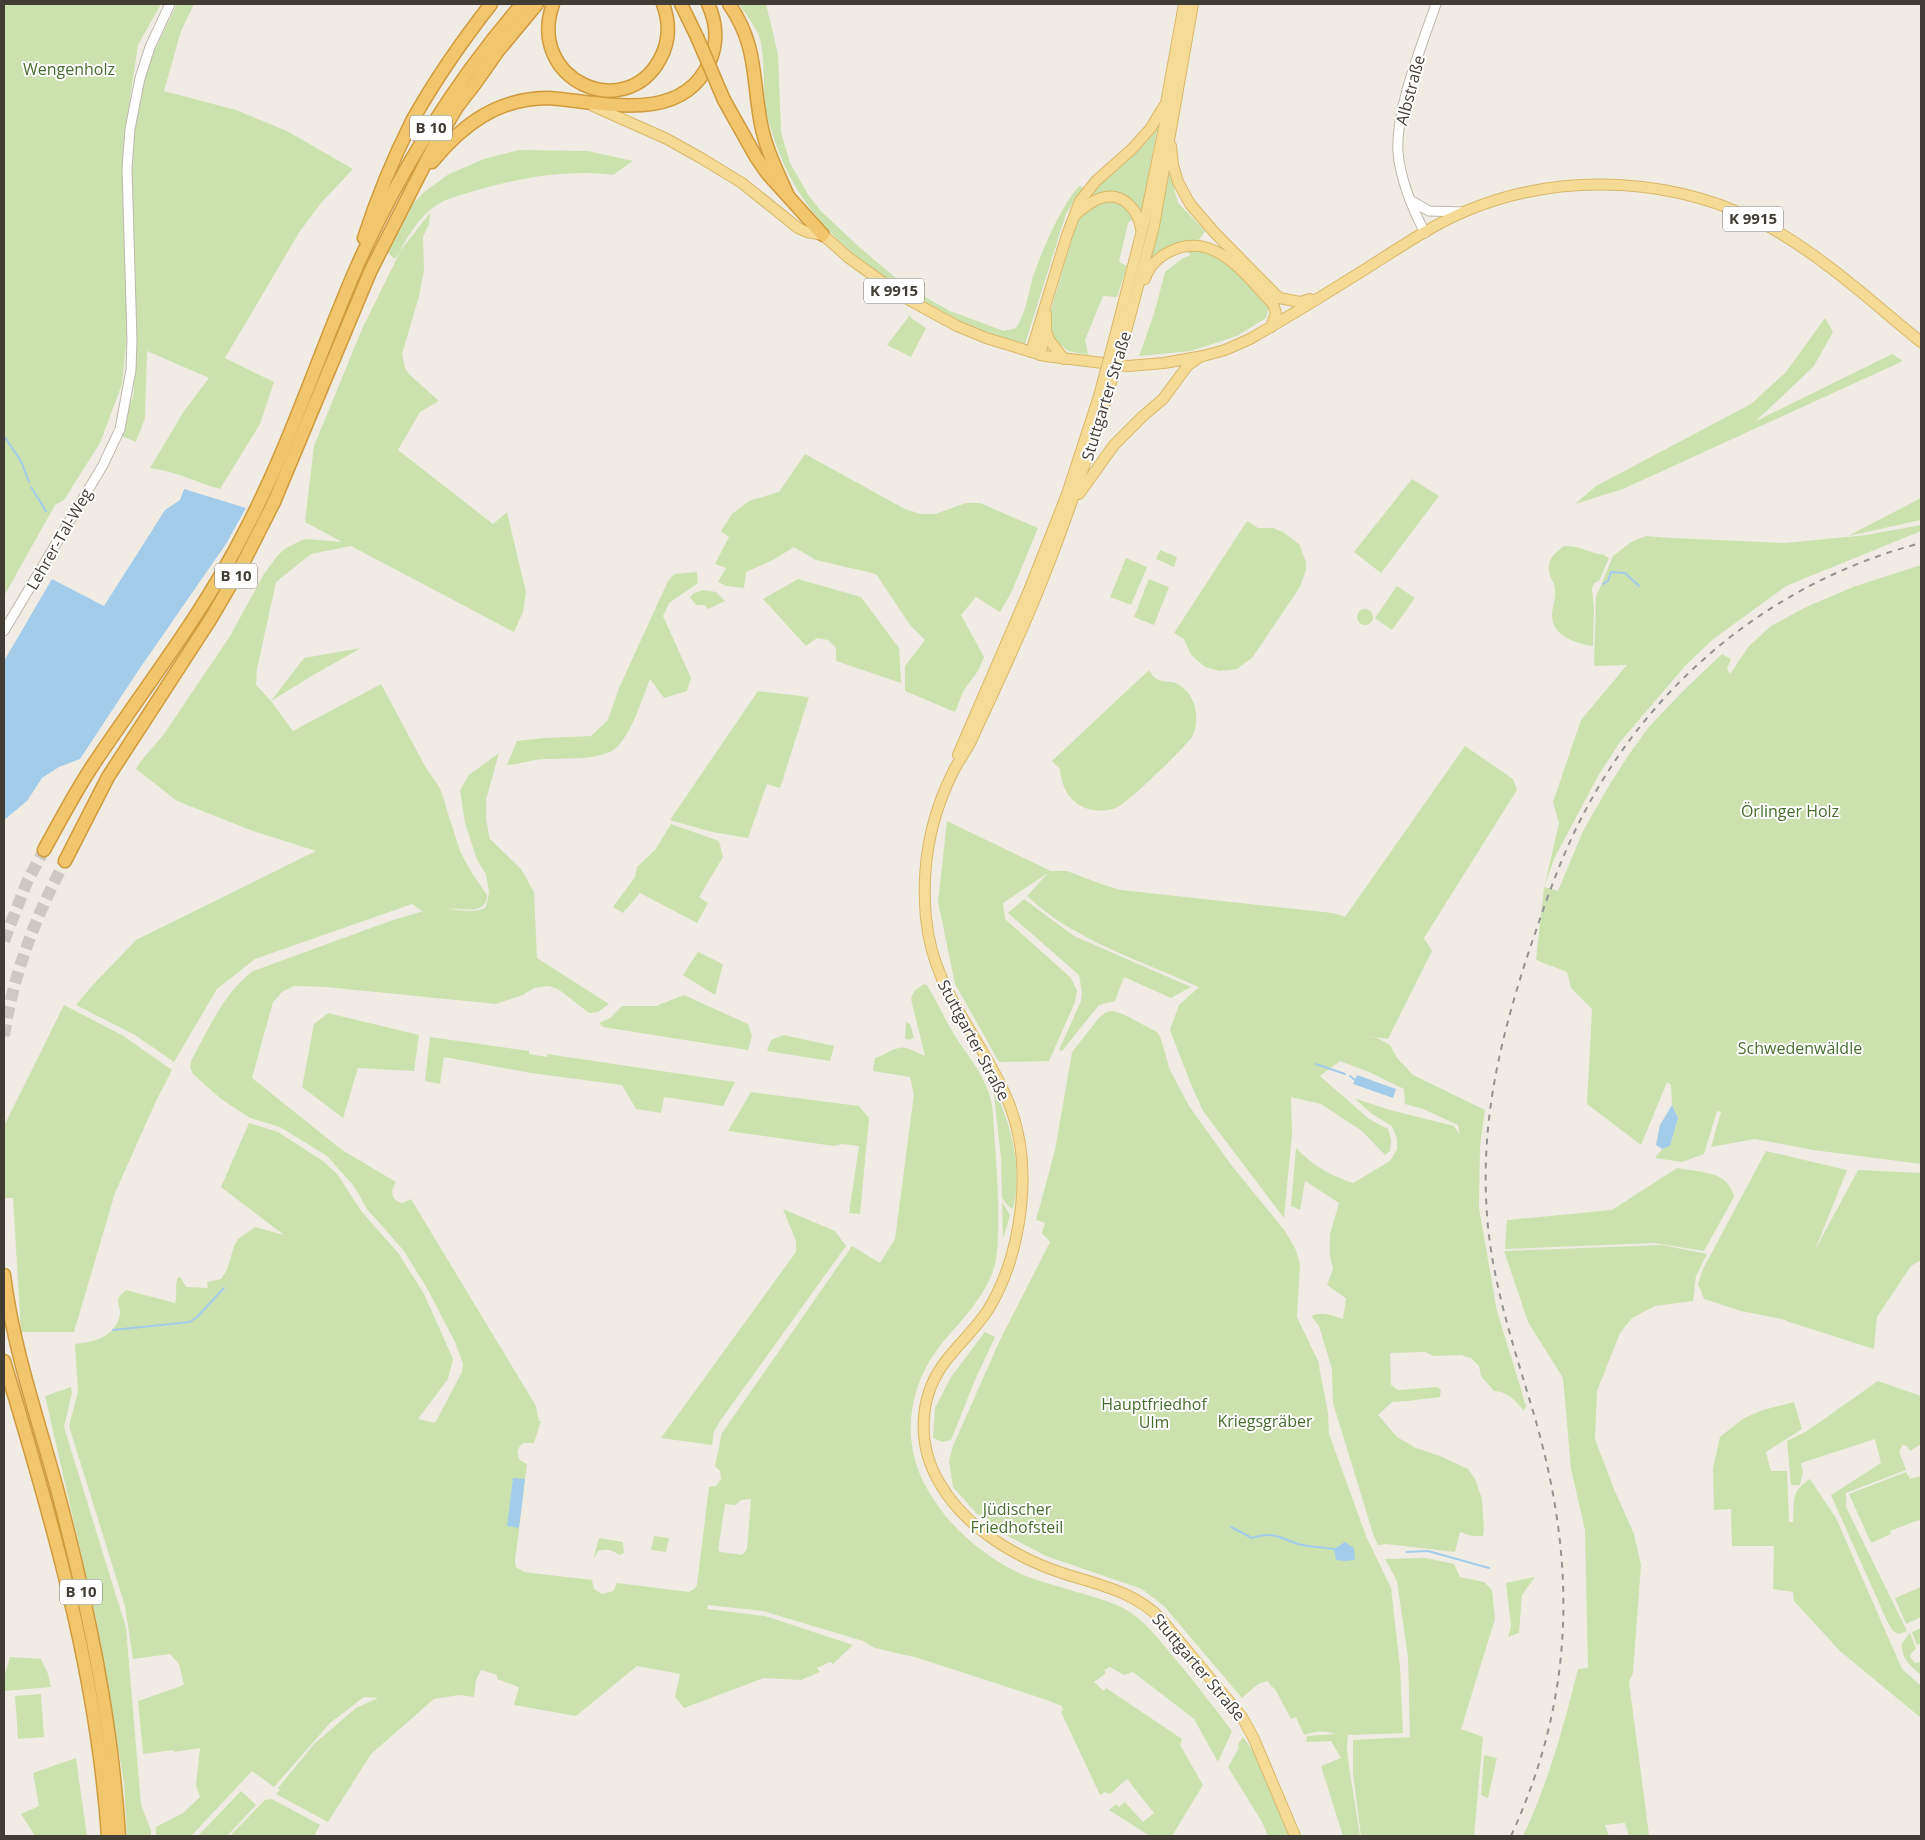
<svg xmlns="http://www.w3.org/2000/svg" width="1925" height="1840" viewBox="0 0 1925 1840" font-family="'Open Sans',sans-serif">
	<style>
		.green { fill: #cbe2af; fill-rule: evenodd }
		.water { fill: #a3ccea }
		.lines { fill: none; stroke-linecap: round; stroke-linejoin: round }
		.stream { stroke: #a3ccea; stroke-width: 2 }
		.highway-tunnel { stroke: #cdc9c0; stroke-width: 12; stroke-dasharray: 12 6; stroke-linecap: butt }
		.minor-casing { stroke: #beb7aa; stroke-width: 11 }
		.major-casing { stroke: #d9b868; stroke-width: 12 }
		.highway-casing { stroke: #d09b3d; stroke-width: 15 }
		.minor { stroke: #fff; stroke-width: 9 }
		.major { stroke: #f6db96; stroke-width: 10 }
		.highway { stroke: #f2c66c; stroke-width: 12 }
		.rail { stroke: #939393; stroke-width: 2; stroke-dasharray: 6 6; stroke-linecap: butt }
		.major-bridge-casing { stroke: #d9b868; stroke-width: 12; stroke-linecap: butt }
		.highway-bridge-casing { stroke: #d09b3d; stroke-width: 15; stroke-linecap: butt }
		.major-bridge { stroke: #f6db96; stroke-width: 10 }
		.highway-bridge { stroke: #f2c66c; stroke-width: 12 }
		.labels { text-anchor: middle; stroke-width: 4; stroke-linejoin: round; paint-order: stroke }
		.shield { fill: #fff; stroke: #7a7671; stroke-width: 1 }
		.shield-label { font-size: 15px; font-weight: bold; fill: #413c34 }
		.park-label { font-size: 16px; fill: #456e2d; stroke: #fff }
		.street-label { font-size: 16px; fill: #413c34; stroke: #fff }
	</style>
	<rect width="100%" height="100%" fill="#f0ece3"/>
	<g class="green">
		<path d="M4,4H161L138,45L123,144L127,333L122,384L100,443L64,500L55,505L4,596Z"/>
		<path d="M177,4H194L181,31L164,91L236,110L287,131L353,169L321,203L300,231L225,358L274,382L260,424L220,489C196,482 174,471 150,468L184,411L209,378L147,351L145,418L136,442L120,435L133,396L135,372L136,288L131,187L134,136L143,79L154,51Z"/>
		<path d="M739,4H766L778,54L781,132L790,163L809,196L821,211L857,245L904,285L950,311L1004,331L1016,328C1026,313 1028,294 1033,277C1043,248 1060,208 1079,186L1083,187L1066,214L1025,344C941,323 833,258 791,179C781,160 774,140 768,119C761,96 767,61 759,36C755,25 745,14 739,4Z"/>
		<path d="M1158,125L1142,211L1128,223L1119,262L1127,266L1117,297L1103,296L1085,340L1088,355L1068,351L1052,337L1049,316L1078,219L1096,187L1147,142Z"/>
		<path d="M519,150L588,151L633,161L613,175C566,169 520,178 474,191C461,195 447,198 435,206C422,214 407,237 400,251L430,213L429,224L423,237L424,271L418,300L402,354L405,368L409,374L439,401L420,412L398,450L493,524L507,512L526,592L523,612L514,632L351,546L311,554L276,582L257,669L256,685L271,701L304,658L361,648L315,674L271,701L293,731L381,684L426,768L440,788L460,851L470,870L487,895C486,917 461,907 448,909C460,910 475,914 486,907L489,893L486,874L477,860L465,823L460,790L469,775L499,753L486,800V819L490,839L521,869L534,892L537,958L609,1004L598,1012L589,1013L558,989L548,986L534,988L523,995L496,1004L326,987L294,986L282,992L273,1002L252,1078L342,1150L396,1182C390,1192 391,1201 403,1203L411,1199L536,1406L539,1421H541L534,1443H523C517,1448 516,1453 520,1460L527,1464L515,1561L516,1567L524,1572L592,1580L594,1589L602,1594L613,1591L617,1583L689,1592L694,1589L697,1585L709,1487L716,1486L721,1479L720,1471L715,1466L722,1433L852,1246L880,1263L895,1239L914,1094L910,1077L873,1071L875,1058C884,1056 896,1045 906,1048C912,1049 919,1054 925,1056L911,999C913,991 917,988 924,984L927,985C938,1003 946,1022 957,1039C968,1056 980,1070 987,1088C993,1102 993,1116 994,1130C996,1162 999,1194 998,1226C998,1238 998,1251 995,1264C986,1299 958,1322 937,1350C909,1388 902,1438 923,1481C943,1521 977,1552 1017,1572C1033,1580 1051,1584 1067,1589C1088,1596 1111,1600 1130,1612C1144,1621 1156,1636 1167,1649C1190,1676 1211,1703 1232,1731L1218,1762L1194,1719L1133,1672L1124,1675L1110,1667L1104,1670L1106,1673L1094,1682L1104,1691L1106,1688L1182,1739L1180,1745L1203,1785L1172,1836H1150L1109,1810L1116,1804L1119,1807L1125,1802L1143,1822L1154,1813L1127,1779L1110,1794L1105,1792L1100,1795L1061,1712L1063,1710L1062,1706L1044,1699L918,1658L875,1648L863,1641L763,1611L708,1605L707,1609L765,1616L853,1645L833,1664L830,1662L817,1668L820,1672L801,1680L764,1678L684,1708L675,1697L680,1674L637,1666L576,1716L514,1705L519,1687L497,1679V1675L481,1670L476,1680L474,1697L459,1695L434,1699L371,1754L328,1822L276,1794L280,1790L278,1788L314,1744L356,1708L378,1698L364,1697L330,1723L274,1787L252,1771L191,1836H156V1827L183,1813L200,1797L196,1785L200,1748L174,1752V1750L143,1754L138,1701L184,1685L179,1664L170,1654L133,1659L125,1606L69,1426L78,1392L75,1344C94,1342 116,1337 120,1314C121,1309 117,1304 118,1298L126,1290L175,1303C178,1294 174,1285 178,1277L181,1278L186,1287L208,1288L207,1282L221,1279L227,1270L234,1246L238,1239L255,1227L284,1235L221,1187L249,1123L278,1132L323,1161L337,1174L362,1212L399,1254L424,1294L453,1359L448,1379L418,1419L435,1423L462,1372L463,1364L456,1344L428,1290L404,1251L367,1209L354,1186L327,1156L280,1127L250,1118L221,1099L193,1074L190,1067L191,1061C209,1028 223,994 253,971L390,921L427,910L422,911L412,904L255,959L217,989L174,1062L135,1035L76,1005L91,987L136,940L316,851L253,831L177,801L136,769L141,761L164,734L230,636L264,574L278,555L286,548L302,540L308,539L342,542L305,522L314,446L362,329L400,252L395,259L387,252L406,211L424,192L449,174L484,159ZM751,1499L747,1549L742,1555L721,1552L718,1551L725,1504L735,1505L741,1500Z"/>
		<path d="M1168,166L1178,203L1205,231L1199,240L1225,260L1269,307L1266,318L1237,336L1191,351L1139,356L1154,314L1165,272L1183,258L1191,255L1186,251L1150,261Z"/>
		<path d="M910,315L911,318L926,328L911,357L887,345Z"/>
		<path d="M1825,318L1833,332L1814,366L1756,421L1892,354L1903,361L1623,489L1575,504L1596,486L1751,404L1786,372Z"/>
		<path d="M805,454L905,509L921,514H935L966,503H980L1038,528L1011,593L1000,612L976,597L961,615L984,657L978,671L964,690L955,712L905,691V666L925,640L910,625L876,574L816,560L794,547L773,560L746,572L744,588L726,586L718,582L726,568L715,564L729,537L721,531L732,514L749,501L779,492Z"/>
		<path d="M1412,479L1439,496L1381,573L1354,552Z"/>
		<path d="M1921,498V520L1848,536Z"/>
		<path d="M1247,521L1258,528H1273L1283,532L1299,544L1306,562V570L1300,587L1252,658L1237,669L1220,671L1205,667L1191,655L1184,639L1174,633Z"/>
		<path d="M1921,525V531L1786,586L1712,640L1685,666L1620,742L1598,776L1555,857L1544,887L1558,891L1583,831L1610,784L1630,753L1648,728L1683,691L1722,654L1731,659L1727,669L1730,674L1749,646L1771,626L1804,608L1853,587L1921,565V1164L1813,1150L1755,1139L1711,1147L1721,1112L1717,1111L1704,1154L1682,1162L1655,1158L1662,1149L1670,1146L1678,1118L1672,1105L1671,1085L1667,1082L1641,1145L1587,1104L1592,1009L1571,988L1567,972L1536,960L1544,888L1559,823L1553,802L1581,720L1627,665L1594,666L1596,597L1613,556L1631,542L1646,536L1672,538L1785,543L1867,535Z"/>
		<path d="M1564,546C1576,546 1583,549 1594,553C1601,555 1602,553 1609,558L1599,581L1594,583L1592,589L1594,609L1593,646C1577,644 1552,636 1552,616C1552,607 1556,599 1555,589C1555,583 1551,580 1550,575C1546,561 1553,554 1564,546Z"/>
		<path d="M1160,550L1177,557L1174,567L1156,559Z"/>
		<path d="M1126,558L1147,567L1131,605L1110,597Z"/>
		<path d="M697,572L698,583L669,603L663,616L691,678L687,691L664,698L650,679C642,699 629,743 610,752C592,760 567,758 548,759C534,759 521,764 507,765L517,741L545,738L591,736L608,720L619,688L668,581L674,574Z"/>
		<path d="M798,579L861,597L899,648L901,683L836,661V648L828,640L817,638L806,646L763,599Z"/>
		<path d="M1149,579L1169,587L1154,625L1134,617Z"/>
		<path d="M1397,586L1415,598L1392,630L1375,618Z"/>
		<path d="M703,590L716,592L725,601L708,609L704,605H696L690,597L694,593Z"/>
		<circle cx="1365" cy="617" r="8"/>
		<path d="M1149,670C1151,673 1154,678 1157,679C1162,682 1170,681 1176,683C1196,693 1201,718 1192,737C1182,750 1129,802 1116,808C1103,813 1087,811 1076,803C1065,794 1061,782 1060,769L1052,761Z"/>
		<path d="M758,691L809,697L780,788L767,784L748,838L712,832L670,820Z"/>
		<path d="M1465,746L1513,779L1517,790L1424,938L1432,951L1388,1039L1367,1036L1377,1038L1390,1045L1397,1058L1413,1075L1485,1110L1480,1146L1479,1208L1497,1311L1526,1406L1524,1411C1516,1401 1507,1391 1494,1391L1481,1376L1479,1366L1471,1358L1461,1355L1434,1356L1425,1352L1390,1353L1391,1385L1398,1390L1437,1387L1441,1390L1440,1397L1408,1401L1392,1402L1378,1415L1397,1437L1416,1448L1440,1456L1468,1469L1475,1479L1482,1499L1484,1529L1483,1536H1472L1460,1532L1455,1552L1386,1544L1378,1545L1374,1537L1333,1403L1332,1369L1319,1326L1311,1316C1322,1311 1332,1315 1343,1319L1346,1299H1347L1327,1285L1333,1269L1330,1256V1234L1339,1203L1305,1181L1300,1210L1291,1206L1296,1148C1314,1166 1329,1175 1353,1183L1390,1161L1397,1149V1139L1392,1126L1372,1114L1354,1098L1390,1110L1454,1126L1460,1135L1458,1125L1423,1109L1405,1104L1404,1089L1369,1072L1340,1061L1320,1076L1369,1119L1388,1129L1391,1140L1390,1151L1385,1155L1362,1131L1321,1104L1291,1097L1292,1134L1284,1218L1203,1111L1190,1082L1170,1030L1179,1005L1199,987C1142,961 1073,940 1027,896L1048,873L1003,903L1005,919L1071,978L1077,991L1075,1002L1049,1061L999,1062L955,984L938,902L947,821L1051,871H1067L1104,885L1121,890L1333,913L1345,917Z"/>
		<path d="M671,824L719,841L723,857L699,897L708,903L697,923L640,893L623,913L613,907L635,877L637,867L655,850Z"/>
		<path d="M1024,899L1074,936L1191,987L1171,998L1124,977L1115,1001L1099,1005L1062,1051L1059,1050L1081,1001L1082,992L1079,975L1008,913Z"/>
		<path d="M698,952L723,964L715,995L683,975Z"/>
		<path d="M684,995L748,1024L752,1036L748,1050L603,1027L599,1023L610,1018L622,1006H656Z"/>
		<path d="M64,1005L122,1035L172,1070L156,1101L115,1193L74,1332H21L13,1198H4V1126Z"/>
		<path d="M1113,1011L1125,1015L1157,1032L1160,1036L1170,1070L1189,1106L1232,1166L1285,1231L1296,1250L1300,1264L1297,1317L1318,1361L1328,1413L1329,1434L1366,1536L1391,1588L1400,1667L1403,1733L1348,1735L1347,1748L1348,1760L1360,1836H1343L1321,1766L1341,1758L1331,1741L1306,1742L1307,1736L1335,1734C1324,1730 1315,1731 1304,1735L1296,1717L1291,1719L1275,1689L1271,1686L1268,1681L1258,1684L1242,1698L1164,1606L1142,1589L1046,1556L1004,1534L976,1513L953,1487L949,1461L953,1446L1000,1340L1050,1242L1042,1233L1045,1223L1036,1220L1055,1150L1072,1052L1099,1018L1106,1012Z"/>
		<path d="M328,1013L419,1035L414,1071L358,1068L343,1118L302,1087L314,1024Z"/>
		<path d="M906,1022L910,1024L914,1038L908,1040L905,1038Z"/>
		<path d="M784,1035L834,1046L830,1061L767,1051L771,1040Z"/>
		<path d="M430,1037L529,1051V1054L547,1057V1054L735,1082L723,1106L664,1097L661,1113L636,1109L622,1085L531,1073L444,1057L440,1084L425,1081Z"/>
		<path d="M751,1092L859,1106L869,1118L860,1214L849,1213L859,1146L842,1144L834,1146L728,1131Z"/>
		<path d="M996,1093C1012,1127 1023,1172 1013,1209L1009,1207L1002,1198L1001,1158L994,1094Z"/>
		<path d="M1766,1151L1847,1170L1815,1250L1858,1170L1921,1173V1260L1911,1266L1877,1317L1874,1349L1786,1321L1787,1318L1786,1320L1741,1311L1704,1299L1698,1284L1703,1269Z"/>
		<path d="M1677,1168C1701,1173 1728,1170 1734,1197L1704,1251L1654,1243L1505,1249L1507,1220L1612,1210Z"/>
		<path d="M1002,1202L1010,1215L1003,1239Z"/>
		<path d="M783,1209L835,1231L846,1246L720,1421L714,1432L712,1445L661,1438L796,1252V1241Z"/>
		<path d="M1662,1245L1707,1254L1696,1276L1693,1301L1655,1306L1632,1318L1620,1333L1597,1391L1595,1439L1614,1489L1634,1534L1641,1565L1633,1673L1629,1682L1649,1835L1629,1836L1625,1823L1605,1825L1609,1836H1523C1548,1784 1564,1725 1578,1669L1588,1668L1585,1530L1571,1469L1563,1378L1528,1322L1504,1251Z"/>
		<path d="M985,1332L995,1337L975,1380L951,1440L942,1442L933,1438L935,1408L951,1377Z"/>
		<path d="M1878,1381L1921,1396V1444L1910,1451L1907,1446L1903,1445L1899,1451L1906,1470L1846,1493V1507L1907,1631L1899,1634L1893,1631L1887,1621L1831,1495L1881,1463L1875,1439L1801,1463L1803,1472L1800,1485H1791L1787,1441L1807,1431Z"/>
		<path d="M71,1387L72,1393L64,1427L126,1628L141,1804L151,1831V1836H127L124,1783L97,1623L45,1396Z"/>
		<path d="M1794,1402L1802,1429L1766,1452L1771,1471H1787L1789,1522H1793C1795,1499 1790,1492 1810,1479L1836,1518L1902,1669L1921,1686V1718L1840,1651L1794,1601L1793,1592L1773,1589L1774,1546H1732L1731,1509L1714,1510L1713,1468L1720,1437L1744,1418L1763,1410Z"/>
		<path d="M1906,1472L1910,1479L1921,1476V1522L1919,1520L1890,1531L1891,1534L1871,1543L1849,1494Z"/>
		<path d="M654,1536L669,1538L666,1552L651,1550Z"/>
		<path d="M599,1538L623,1542L624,1553L619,1555C611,1549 607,1549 598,1551L593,1560Z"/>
		<path d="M1426,1558L1454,1564L1460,1577L1484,1582L1492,1590L1495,1619L1461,1729L1483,1737L1474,1836H1361L1353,1773V1740L1410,1737L1408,1657L1397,1581L1385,1559Z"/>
		<path d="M1535,1577L1522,1595L1519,1633L1508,1637L1511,1626L1506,1583Z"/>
		<path d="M1921,1587V1617L1906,1624L1895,1598Z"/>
		<path d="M1921,1628L1920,1644L1917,1645L1912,1632Z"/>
		<path d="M1910,1633L1916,1649L1912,1652L1910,1657L1915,1663L1921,1662V1675C1911,1666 1900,1658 1902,1643Z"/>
		<path d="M10,1657L41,1659L48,1674L51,1687L4,1691V1678Z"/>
		<path d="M41,1694L44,1737L18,1739L15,1696Z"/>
		<path d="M1243,1737L1256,1755L1295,1836H1268L1262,1822L1228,1767L1239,1748L1238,1744Z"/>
		<path d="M1484,1755L1497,1758L1488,1798L1481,1795Z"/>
		<path d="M76,1758L87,1836H35L21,1814L39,1806L33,1773Z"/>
		<path d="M241,1791L256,1805L227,1836H198Z"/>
		<path d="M272,1799L320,1825L314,1836H230L265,1800Z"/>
	</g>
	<g class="water">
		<path d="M184,489L246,508L226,544L140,668L80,759L59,767L42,778L27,801L4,820V661L52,579L104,606L165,510L180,500Z"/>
		<path d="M1357,1075L1396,1089L1393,1098L1353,1084Z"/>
		<path d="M1672,1105L1678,1118L1670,1146L1662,1149L1656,1145L1660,1125Z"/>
		<path d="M513,1478L525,1479L519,1528L507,1526Z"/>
		<path d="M1345,1542L1354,1548L1355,1560L1345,1561L1336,1560L1334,1549Z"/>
	</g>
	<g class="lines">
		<g class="stream">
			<path d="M4,436L21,461L29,482"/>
			<path d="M31,487L46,511"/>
			<path d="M1603,584L1608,581L1611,572L1625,573L1639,586"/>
			<path d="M1316,1064L1345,1074"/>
			<path d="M1350,1076L1356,1081"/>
			<path d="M113,1330L190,1322L197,1317L224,1288"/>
			<path d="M1231,1527L1252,1538C1272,1531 1280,1538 1298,1544C1309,1547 1323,1547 1334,1549"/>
			<path d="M1407,1552L1428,1551L1489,1568"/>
		</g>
		<g class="highway-tunnel">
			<path d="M4,941L27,882L44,850"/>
			<path d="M4,1036C13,974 36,916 65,861"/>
		</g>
		<g class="minor-casing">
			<g id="minor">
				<path d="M1410,200L1429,211L1464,212"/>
				<path d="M1425,233C1412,208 1401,182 1398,153C1395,110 1422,45 1436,4"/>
				<path d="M4,631L103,465L120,429L131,370L132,340L127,168L130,129L140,78L150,47L170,4"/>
			</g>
		</g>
		<g class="major-casing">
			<g id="major">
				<path d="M593,106L667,139L701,158L742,183L798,228L807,232L823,235L849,258L902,296L957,326L986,338L1045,356L1128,366L1164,363L1203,356L1225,350L1250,339C1288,317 1326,294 1364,270C1396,250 1430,226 1466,211C1564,170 1681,177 1773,229C1827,260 1873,303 1921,342"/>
				<path d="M1171,146L1173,165L1178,182L1190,204L1215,233L1279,298L1300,302L1310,299"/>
				<path d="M1075,215C1083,208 1091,201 1101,198C1123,191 1138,210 1141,229"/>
				<path d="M1145,279C1149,266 1158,257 1171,251C1215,230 1246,276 1273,304L1276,313L1271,327"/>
				<path d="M1046,332L1050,341L1064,359"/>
				<path d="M1124,339L1154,226L1193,4"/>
				<path d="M1114,340L1146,215L1165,123L1166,103L1184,4"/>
				<path d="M1031,352L1067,235L1080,201L1096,181L1132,149L1150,129L1164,106"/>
				<path d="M1040,355L1046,332V314"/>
				<path d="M1107,396C1085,465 1062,534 1034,601C1015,647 993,693 972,739C967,750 959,760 954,770C930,817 921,866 926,918C933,993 981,1035 1008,1101C1022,1135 1025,1171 1021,1207C1017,1243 1007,1279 988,1310C975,1330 956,1346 942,1366C918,1401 918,1446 939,1482C965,1528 1016,1558 1065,1574C1100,1585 1135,1592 1161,1619L1242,1717L1254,1739L1295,1836"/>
				<path d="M1079,494L1114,445L1143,416L1163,399L1188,365L1197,359"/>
				<path d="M958,755L1030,588L1067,494L1099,396"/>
			</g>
		</g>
		<g class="highway-casing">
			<g id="highway">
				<path d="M553,4C526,80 625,124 660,59C670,41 670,23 663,4"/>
				<path d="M681,4L697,37"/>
				<path d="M729,4C758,46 752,78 761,124C766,150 778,173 788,196"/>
				<path d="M724,100L756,157L767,173L823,235"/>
				<path d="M432,162C463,124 498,98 549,98C601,102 682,125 709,63C718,44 717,23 708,4"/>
				<path d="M364,238C377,198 393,159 412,121C435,80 462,41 491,4"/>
				<path d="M44,850C60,821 75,792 93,765C145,687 203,614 245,531C290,445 319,353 358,264C400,170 455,82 522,4"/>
				<path d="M65,861L108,777L210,620L241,567L274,502L370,272L434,146L457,107L474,85L498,51L537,4"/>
				<path d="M4,1275C13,1348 38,1419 57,1489C87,1602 112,1719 119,1836"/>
				<path d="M4,1361C51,1516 97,1673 108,1836"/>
			</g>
		</g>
		<use href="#minor" class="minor"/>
		<use href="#major" class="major"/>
		<use href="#highway" class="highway"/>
		<path class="rail" d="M1511,1836C1574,1699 1577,1569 1537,1425C1518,1359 1495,1295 1488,1227C1479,1131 1497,1051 1526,960C1543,910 1559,860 1584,813C1654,679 1775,581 1921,543"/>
		<g class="major-bridge-casing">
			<g id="major-bridge">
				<path d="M1099,396L1114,340"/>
				<path d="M1107,396L1124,339"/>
			</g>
		</g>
		<g class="highway-bridge-casing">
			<path id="highway-bridge" d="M697,37L724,100"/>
		</g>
		<use href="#major-bridge" class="major-bridge"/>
		<use href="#highway-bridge" class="highway-bridge"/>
	</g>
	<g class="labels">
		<g class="shield">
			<rect x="410" y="115.5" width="42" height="25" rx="4"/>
			<rect x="1723" y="206.5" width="60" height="25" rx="4"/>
			<rect x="864" y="278.5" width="60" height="25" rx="4"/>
			<rect x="215" y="563.5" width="42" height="25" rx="4"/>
			<rect x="60" y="1579.5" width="42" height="25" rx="4"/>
		</g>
		<g class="shield-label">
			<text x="431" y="133">B 10</text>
			<text x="1753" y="224">K 9915</text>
			<text x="894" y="296">K 9915</text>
			<text x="236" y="581">B 10</text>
			<text x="81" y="1597">B 10</text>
		</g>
		<g class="park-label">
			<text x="69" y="75">Wengenholz</text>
			<text x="1790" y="817">Örlinger Holz</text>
			<text x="1800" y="1054">Schwedenwäldle</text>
			<text x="1154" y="1410">Hauptfriedhof<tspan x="1154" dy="18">Ulm</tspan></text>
			<text x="1265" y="1427">Kriegsgräber</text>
			<text x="1017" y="1515">Jüdischer<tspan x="1017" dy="18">Friedhofsteil</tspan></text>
		</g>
		<g class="street-label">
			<text transform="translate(1410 90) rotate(-75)" y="6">Albstraße</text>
			<text transform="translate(1106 396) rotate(-73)" y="6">Stuttgarter Straße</text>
			<text transform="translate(59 539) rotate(-60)" y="6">Lehrer-Tal-Weg</text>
			<text transform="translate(974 1040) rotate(62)" y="6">Stuttgarter Straße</text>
			<text transform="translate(1199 1667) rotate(50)" y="6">Stuttgarter Straße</text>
		</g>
	</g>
	<rect width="1925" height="1840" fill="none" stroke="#413c34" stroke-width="10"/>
</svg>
